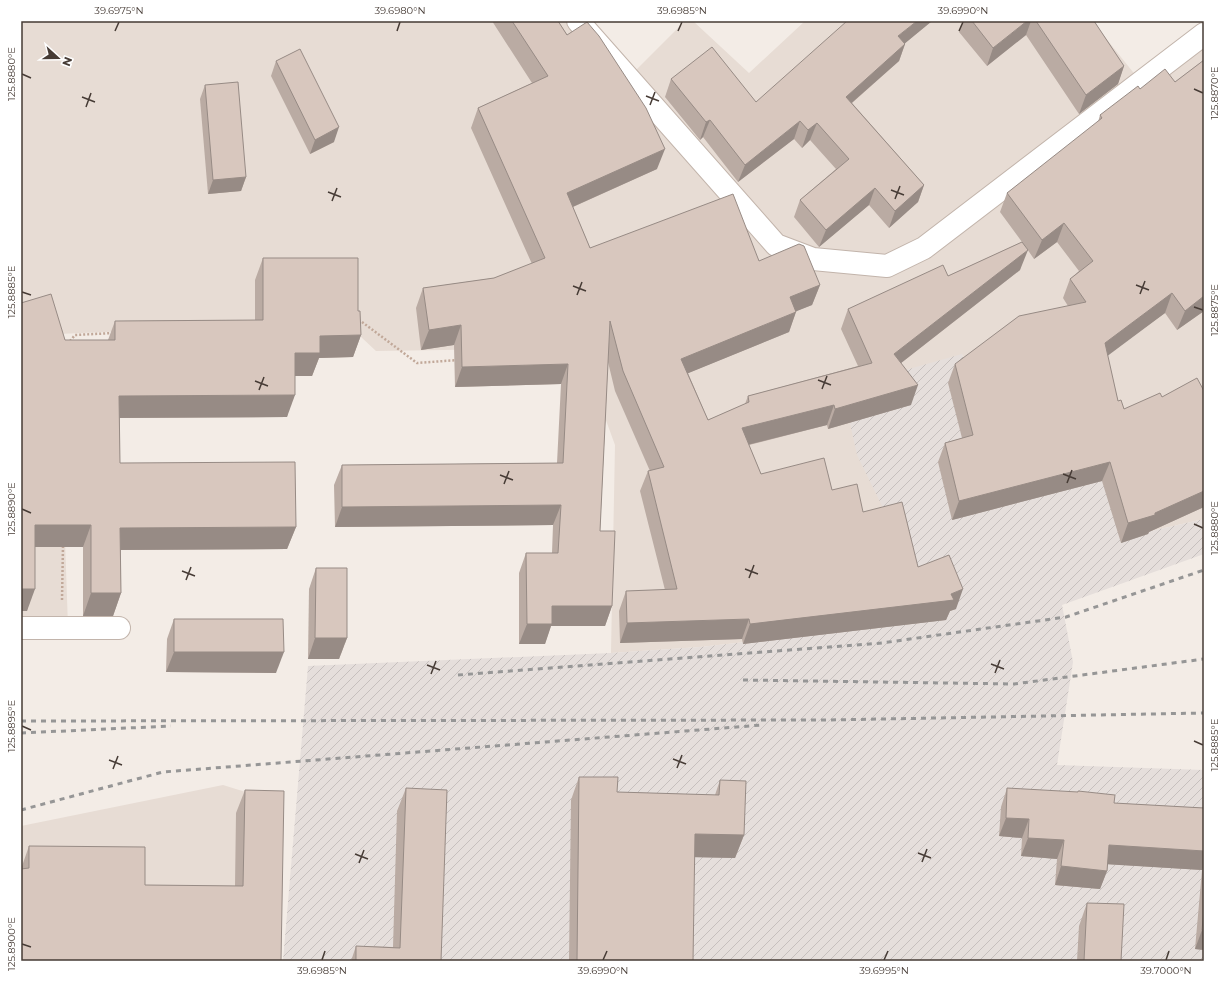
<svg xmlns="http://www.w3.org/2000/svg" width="1225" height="982" viewBox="0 0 1225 982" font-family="Montserrat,sans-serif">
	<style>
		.residential { fill: #e7dcd4 }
		.industrial { fill: url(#industrial-furrows) }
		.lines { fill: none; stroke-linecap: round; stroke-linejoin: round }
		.minor-casing { stroke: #c2b4ab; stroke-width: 24 }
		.path { stroke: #c1a899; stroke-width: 2.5; stroke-dasharray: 2 2; stroke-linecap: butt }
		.minor { stroke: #fff; stroke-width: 22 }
		.rail { stroke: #969696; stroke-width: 3; stroke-dasharray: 5 5; stroke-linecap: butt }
		.wall { fill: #baaba3 }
		.shaded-wall { fill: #978b85 }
		.building { fill: #d8c7be; stroke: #978b85 }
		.ticks { fill: none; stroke: #463b35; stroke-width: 1.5 }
		.neatline { fill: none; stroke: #463b35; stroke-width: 1.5 }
		.ticks-label { font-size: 10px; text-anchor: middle; fill: #463b35 }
	</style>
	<defs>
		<pattern id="industrial-furrows" width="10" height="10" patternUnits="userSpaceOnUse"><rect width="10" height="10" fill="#e5dedb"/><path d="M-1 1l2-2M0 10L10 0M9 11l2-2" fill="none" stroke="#c6bfbd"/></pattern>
	</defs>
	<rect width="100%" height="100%" fill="#f3ece6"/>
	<g class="residential">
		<path d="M21,21H592L635,71L685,21H693L749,73L805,21H1092L1145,87L1204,40V519L1147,532L985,446L962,354L937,567L912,624L700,647L611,653L615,445L575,335L511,349L376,351L345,322L58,334L68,627L21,628Z"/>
		<path d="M223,785L271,800L266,961H21V826Z"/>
	</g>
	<path class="industrial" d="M962,354L985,445L1116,418L1147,532L1204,519V554L1062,605L1073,662L1057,765L1204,770V961H283L308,666L611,653L700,647L912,624L937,567H912L857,455L842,388Z"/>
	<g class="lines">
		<g class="minor-casing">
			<g id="minor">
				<path d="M578,21L776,245L813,259L887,266L924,248L1204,34"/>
				<path d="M21,628H119"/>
			</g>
		</g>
		<g class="path">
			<path d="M358,322H362L417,363L458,360"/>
			<path d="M70,341L75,335L114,333"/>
			<path d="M62,600L63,545"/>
		</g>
		<use href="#minor" class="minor"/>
		<g class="rail">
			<path d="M458,675L882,643L1066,617L1204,570"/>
			<path d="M743,680L1014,684L1204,659"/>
			<path d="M21,721L829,720L1204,713"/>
			<path d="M21,733L171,726"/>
			<path d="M21,810L163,772L762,725"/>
		</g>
	</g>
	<g class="wall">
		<path d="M492,21H558L657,169L573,207L590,248L759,261L820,285L812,305L796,311L789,332L688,373L708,420L745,404L748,396L858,366L841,329L848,309L948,276L1022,242L1000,212L1007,193L1098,122L1100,115L1140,89L1175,82L1204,60V311L1177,330L1165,313L1107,355L1118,401L1124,409L1162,397L1204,391V507L1149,532L1148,534L1121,543L1102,481L952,520L938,462L945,443L962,438L948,383L955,364L1068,306L1063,298L1070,279L1079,271L1057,242L1034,259L1025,246L1020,270L901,363L911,405L828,429L827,425L749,445L761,474L832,490L863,512L918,567L956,609L950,611L946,620L743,644L742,639L620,643L619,611L626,591L665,590L640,491L648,471H650L615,391L608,362L600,531L612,606L605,626H551L545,644H519V573L526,553H552L553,525L335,527L334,485L342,465L557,463L561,384L455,387L454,345L421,350L416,308L423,288L494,278L532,264L471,128L478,108L532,83Z"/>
		<path d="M932,21L905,43V44L899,61L852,103L924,185L918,202L889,228L869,205L819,247L794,217L800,200L836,169L810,140L802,148L794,139L738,182L703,137L700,140L665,97L671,79L756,102Z"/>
		<path d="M963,21H1094L1124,66L1118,84L1079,114L1026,35L987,66L959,32Z"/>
		<path d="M276,61L334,142L310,154L271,76Z"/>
		<path d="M205,85L246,177L241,191L208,194L200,99Z"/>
		<path d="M263,258L358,311L361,335L353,357L319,358L312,376H295L287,417L120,418V463L296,527L287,549L121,550V593L113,616H83V547H35L27,611H21V303L65,340H108L115,321L255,320V280Z"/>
		<path d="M316,568L347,638L339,659H308L309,589Z"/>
		<path d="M174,619L276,673L166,672L167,639Z"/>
		<path d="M579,777L617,792L715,795L720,780L744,835L735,858L694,857L693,961H569L571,800Z"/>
		<path d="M406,788L441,961H351L356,946L393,947L397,811Z"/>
		<path d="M1007,788L1114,803L1204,808V950L1195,949L1202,870L1108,864L1107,871L1100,889L1055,885L1057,859L1021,856L1022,838L999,836L1001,807Z"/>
		<path d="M245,790L281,961L21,869L29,846L145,885L235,886L236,813Z"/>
		<path d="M1087,903L1121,961H1077L1079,926Z"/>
	</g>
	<g class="shaded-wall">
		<path d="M917,21H932L892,54L898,36Z"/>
		<path d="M1027,21H1031L1026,35L987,66L993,48Z"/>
		<path d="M905,44L899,61L839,114L846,97Z"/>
		<path d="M1124,66L1118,84L1079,114L1086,95Z"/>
		<path d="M710,120L703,137L700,140L706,122Z"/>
		<path d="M800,121L794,139L738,182L745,165Z"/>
		<path d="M817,123L810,140L802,148L808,130Z"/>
		<path d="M339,127L334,142L310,154L315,140Z"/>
		<path d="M665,149L657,169L559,213L567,193Z"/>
		<path d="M246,177L241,191L208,194L213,180Z"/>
		<path d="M924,185L918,202L889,228L895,211Z"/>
		<path d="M875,188L869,205L819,247L826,230Z"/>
		<path d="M1064,223L1057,242L1034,259L1042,240Z"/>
		<path d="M1028,250L1020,270L887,374L894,354Z"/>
		<path d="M820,285L812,305L782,317L790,297Z"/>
		<path d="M1172,293L1165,313L1098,363L1105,343Z"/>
		<path d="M1204,296V311L1177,330L1185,311Z"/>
		<path d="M796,312L789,332L674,379L681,359Z"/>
		<path d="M461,325L454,345L421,350L429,330Z"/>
		<path d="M361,335L353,357L319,358L312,376H287L295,353L320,336Z"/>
		<path d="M568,364L561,384L455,387L462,367Z"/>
		<path d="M918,385L911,405L828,429L835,409Z"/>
		<path d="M295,395L287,417L111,418L119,396Z"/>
		<path d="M834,405L827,425L735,448L742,428Z"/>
		<path d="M1110,462L1102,481L952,520L959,501Z"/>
		<path d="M1204,491V507L1149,532L1148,534L1121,543L1128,523L1155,513Z"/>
		<path d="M561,505L553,525L335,527L342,507Z"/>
		<path d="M35,525H91L83,547H27Z"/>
		<path d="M296,527L287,549L112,550L120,528Z"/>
		<path d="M21,589H35L27,611H21Z"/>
		<path d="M963,589L956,609L950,611L946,620L743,644L750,624L951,594Z"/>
		<path d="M91,593H121L113,616H83Z"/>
		<path d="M552,606H612L605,626H551L545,644H519L527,624Z"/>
		<path d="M749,619L742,639L620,643L627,623Z"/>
		<path d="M315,638H347L339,659H308Z"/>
		<path d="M174,652H284L276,673L166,672Z"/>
		<path d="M1006,818L1029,819L1022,838L999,836Z"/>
		<path d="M695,834L744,835L735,858L686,857Z"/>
		<path d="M1028,838L1064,840L1057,859L1021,856Z"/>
		<path d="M1109,845L1204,851V866L1202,870L1103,864Z"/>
		<path d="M1061,866L1107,871L1100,889L1055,885Z"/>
		<path d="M1202,930H1204V950L1195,949Z"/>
	</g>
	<g class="building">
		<path d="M512,21H558L567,35L587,22L599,36L646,108L665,149L567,193L590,248L733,194L759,261L799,244L804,246L820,285L790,297L796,312L681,359L708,420L749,402L748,396L872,363L848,309L943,265L948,276L1022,242L1028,250L894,354L918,385L835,409L834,405L742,428L761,474L824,458L832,490L857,484L863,512L902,502L918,567L949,555L963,589L951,594L954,600L750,624L749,619L627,623L626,591L677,589L648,471L664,467L623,371L610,321L600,531H615L612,606H552V624H527L526,553H558L561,505L342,507V465L563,463L568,364L462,367L461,325L429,330L423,288L494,278L545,258L478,108L548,76Z"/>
		<path d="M847,21H917L898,36L905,44L846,97L924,185L895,211L875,188L826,230L800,200L849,159L817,123L808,130L800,121L745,165L710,120L706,122L671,79L712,47L756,102Z"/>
		<path d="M972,21H1027L993,48Z"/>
		<path d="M1036,21H1094L1124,66L1086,95Z"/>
		<path d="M300,49L339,127L315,140L276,61Z"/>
		<path d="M1204,60V296L1185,311L1172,293L1105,343L1118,401L1121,400L1124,409L1160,393L1162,397L1197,378L1204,391V491L1155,513V515L1128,523L1110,462L959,501L945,443L973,435L955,364L1019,316L1086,302L1070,279L1093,261L1064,223L1042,240L1007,193L1102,118L1100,115L1138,86L1140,89L1165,69L1175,82Z"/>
		<path d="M238,82L246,177L213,180L205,85Z"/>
		<path d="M263,258H358V311H360L361,335L320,336V353H295V395L119,396L120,463L295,462L296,527L120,528L121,593H91V525H35V589H21V303L51,294L65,340H115V321L263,320Z"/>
		<path d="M316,568H347V638H315Z"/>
		<path d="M174,619H283L284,652H174Z"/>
		<path d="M579,777H618L617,792L719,795L720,780L746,781L744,835L695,834L693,961H577Z"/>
		<path d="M406,788L447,790L441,961H356V946L400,948Z"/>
		<path d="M1007,788L1078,792V791L1115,795L1114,803L1204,808V851L1109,845L1107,871L1061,866L1064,840L1028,838L1029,819L1006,818Z"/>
		<path d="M245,790L284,791L281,961H21V869L29,868V846L145,847V885L243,886Z"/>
		<path d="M1087,903L1124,904L1121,961H1084Z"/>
		<path d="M1204,910V930H1202Z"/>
	</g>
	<path class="ticks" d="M115,31L119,22M397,31L400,22M678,31L682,22M959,31L963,22M22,74L31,78M1194,89L1203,93M646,96L659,101M82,97L95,102M650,105L655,92M86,107L91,93M891,190L904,195M328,192L341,197M895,199L900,186M332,201L337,188M1136,285L1149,290M573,286L586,291M22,292L31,295M1140,294L1145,281M577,295L582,282M1194,307L1203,310M818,380L831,385M255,381L268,386M822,389L827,376M259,390L264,377M1063,474L1076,479M500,475L513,480M1067,483L1072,470M504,484L509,471M22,509L31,513M1194,524L1203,528M745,569L758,574M182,571L195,576M749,578L754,565M186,580L191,567M991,664L1004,669M427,665L440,670M995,673L1000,660M431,674L436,661M22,726L31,730M1194,741L1203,745M673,759L686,764M109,760L122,765M677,768L682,755M113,769L118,756M918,853L931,858M355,854L368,859M922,862L927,849M359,863L364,850M22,944L31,947M322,960L325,951M603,960L607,951M884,960L888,951M1166,960L1169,951"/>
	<rect width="1225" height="982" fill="none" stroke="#ffffff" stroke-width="44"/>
	<g transform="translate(58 58) rotate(111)" stroke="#ffffff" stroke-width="3" paint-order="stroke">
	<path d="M0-3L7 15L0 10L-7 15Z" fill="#463b35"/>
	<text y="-6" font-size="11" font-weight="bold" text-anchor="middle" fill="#463b35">N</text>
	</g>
	<rect x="22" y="22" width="1181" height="938" class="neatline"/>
	<g class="ticks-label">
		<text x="119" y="14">39.6975°N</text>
		<text x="400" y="14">39.6980°N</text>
		<text x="682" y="14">39.6985°N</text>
		<text x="963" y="14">39.6990°N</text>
		<text transform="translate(11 74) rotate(-90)" y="4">125.8880°E</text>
		<text transform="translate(1214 93) rotate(-90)" y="4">125.8870°E</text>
		<text transform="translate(11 292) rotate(-90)" y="4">125.8885°E</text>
		<text transform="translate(1214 310) rotate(-90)" y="4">125.8875°E</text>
		<text transform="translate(11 509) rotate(-90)" y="4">125.8890°E</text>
		<text transform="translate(1214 528) rotate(-90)" y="4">125.8880°E</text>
		<text transform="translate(11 726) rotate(-90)" y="4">125.8895°E</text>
		<text transform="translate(1214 745) rotate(-90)" y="4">125.8885°E</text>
		<text transform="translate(11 944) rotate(-90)" y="4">125.8900°E</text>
		<text x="322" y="974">39.6985°N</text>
		<text x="603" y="974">39.6990°N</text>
		<text x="884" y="974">39.6995°N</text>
		<text x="1166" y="974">39.7000°N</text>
	</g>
</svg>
